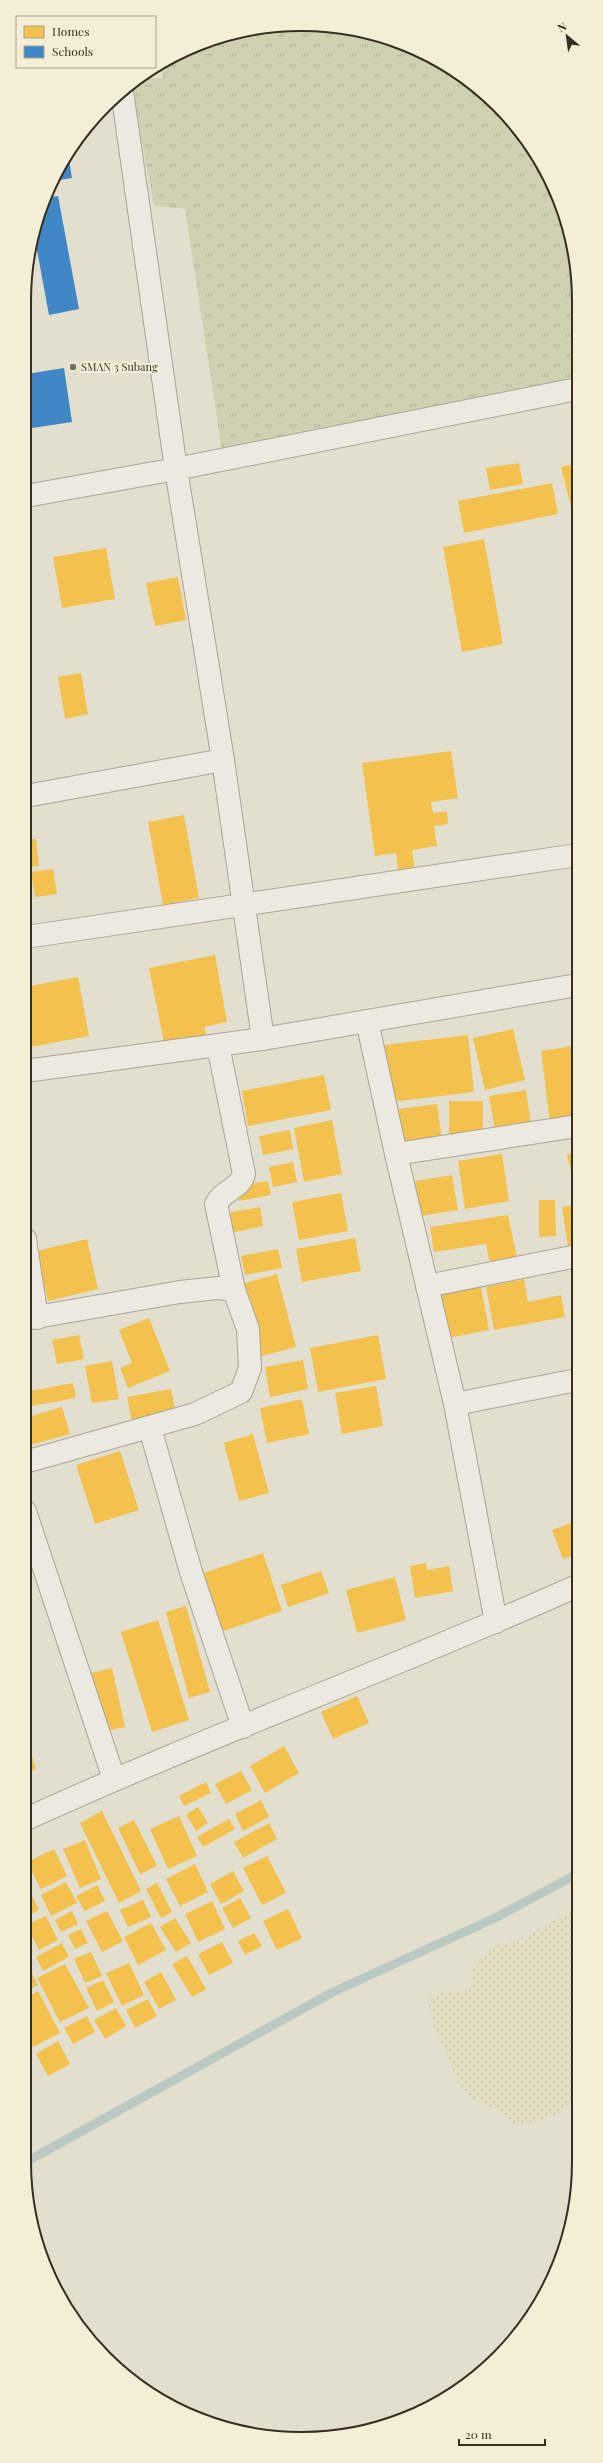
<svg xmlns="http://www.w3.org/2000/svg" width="603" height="2463" viewBox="0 0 603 2463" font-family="'Playfair Display',serif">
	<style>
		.farmland { fill: url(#farmland-dots) }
		.grass { fill: url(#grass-tufts) }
		.homes { fill: #f2c14e }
		.schools { fill: #3f88c5 }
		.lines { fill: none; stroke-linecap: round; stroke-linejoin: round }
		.stream { stroke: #bac9c1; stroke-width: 9 }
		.minor-casing { stroke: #a8a498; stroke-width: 24 }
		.minor { stroke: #ece9e0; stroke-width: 22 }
		.poi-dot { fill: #736c5d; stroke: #f3eed6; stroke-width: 1.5 }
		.labels { text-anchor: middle; stroke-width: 4; stroke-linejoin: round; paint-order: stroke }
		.poi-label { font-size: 11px; fill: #372e20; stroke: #f3eed6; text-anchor: start }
		.rim { fill: none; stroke: #372e20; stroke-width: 2 }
	</style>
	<defs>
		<pattern id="farmland-dots" width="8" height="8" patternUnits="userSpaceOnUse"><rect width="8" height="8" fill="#e1dec1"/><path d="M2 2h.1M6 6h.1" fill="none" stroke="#c2bfa6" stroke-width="1.8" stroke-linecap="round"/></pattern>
		<pattern id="grass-tufts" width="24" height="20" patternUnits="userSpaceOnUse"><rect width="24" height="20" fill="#cfd2b2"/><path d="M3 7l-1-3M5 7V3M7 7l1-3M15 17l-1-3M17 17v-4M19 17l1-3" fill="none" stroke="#b2b599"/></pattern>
	</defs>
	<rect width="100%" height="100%" fill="#e3dfcf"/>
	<path class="farmland" d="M577,1907V2102L544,2120L514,2125L496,2109L472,2099L458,2082L435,2029L427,1999L445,1992L468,1990L472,1983L471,1965L491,1948L526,1937Z"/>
	<path class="grass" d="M284,25L338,26L424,53L498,105L550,179L577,266V386L223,458L185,209L154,206L131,83L136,79L163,78L161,64C199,40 240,32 284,25Z"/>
	<g class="homes">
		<path d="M519,463L523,484L490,490L486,468Z"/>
		<path d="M577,463V506L571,507L561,467Z"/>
		<path d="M552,483L558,514L464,533L458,501Z"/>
		<path d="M484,539L503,644L462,652L443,547Z"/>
		<path d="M106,548L115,599L62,608L53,557Z"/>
		<path d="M178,577L186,620L155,626L146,583Z"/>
		<path d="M81,673L88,714L65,719L58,677Z"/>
		<path d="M451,751L458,798L431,802L433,813L447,811L448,824L434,826L437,846L412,850L415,869L398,871L396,853L375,856L362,763Z"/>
		<path d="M184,815L199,898L163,905L148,822Z"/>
		<path d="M36,839L39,866L26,867V840Z"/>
		<path d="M53,869L57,894L35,897L31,872Z"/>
		<path d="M215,955L227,1022L204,1027L206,1035L164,1043L149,968Z"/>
		<path d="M78,977L89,1036L25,1048V987Z"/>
		<path d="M513,1029L525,1080L485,1090L473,1038Z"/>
		<path d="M468,1035L474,1092L391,1102L384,1045Z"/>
		<path d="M573,1046L577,1076V1119L550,1123L541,1051Z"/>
		<path d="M324,1075L331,1110L248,1126L242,1091Z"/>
		<path d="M526,1090L531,1125L495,1131L489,1096Z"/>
		<rect x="449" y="1101" width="34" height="34"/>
		<path d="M437,1104L442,1140L397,1146L392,1110Z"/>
		<path d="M332,1120L342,1174L304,1182L294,1128Z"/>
		<path d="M290,1130L293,1149L263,1155L259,1136Z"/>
		<path d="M577,1152V1195H576L567,1154Z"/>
		<path d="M502,1154L509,1201L465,1209L458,1161Z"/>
		<path d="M293,1162L297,1182L273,1187L269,1167Z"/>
		<path d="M452,1175L458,1210L421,1216L415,1181Z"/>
		<path d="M268,1181L271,1195L239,1201L236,1186Z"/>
		<path d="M341,1193L348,1231L299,1240L292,1202Z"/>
		<path d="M539,1200H555L556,1236L539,1237Z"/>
		<path d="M577,1205V1246L568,1247L562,1207Z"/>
		<path d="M260,1207L263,1226L230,1233L226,1213Z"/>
		<path d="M508,1215L517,1258L490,1264L486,1244L434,1252L430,1227Z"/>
		<path d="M355,1238L361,1271L302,1282L296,1249Z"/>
		<path d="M87,1239L98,1289L48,1301L36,1251Z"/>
		<path d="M278,1249L282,1268L245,1275L241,1256Z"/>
		<path d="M577,1272V1299H576L571,1273Z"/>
		<path d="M277,1274L296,1347L258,1357L238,1285Z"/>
		<path d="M524,1279L528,1302L561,1295L565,1317L494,1330L486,1287Z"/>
		<path d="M480,1281L489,1330L443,1339L434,1289Z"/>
		<path d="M149,1318L170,1371L128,1388L120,1368L132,1363L119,1330Z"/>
		<path d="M79,1335L84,1359L57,1364L52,1340Z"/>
		<path d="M378,1335L386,1379L318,1392L310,1348Z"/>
		<path d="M303,1360L308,1389L270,1397L265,1367Z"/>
		<path d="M112,1361L119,1399L92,1403L85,1366Z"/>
		<path d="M73,1383L76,1398L25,1407V1392Z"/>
		<path d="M376,1386L383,1426L342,1434L335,1393Z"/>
		<path d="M171,1389L176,1414L132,1423L127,1397Z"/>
		<path d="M302,1399L309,1434L267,1443L260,1408Z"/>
		<path d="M62,1407L70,1434L30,1445L25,1429V1418Z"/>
		<path d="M253,1434L269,1493L239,1501L224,1443Z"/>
		<path d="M120,1451L139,1510L95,1524L76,1465Z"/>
		<path d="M577,1521V1554L563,1559L552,1530Z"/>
		<path d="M263,1553L282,1611L215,1634L195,1576Z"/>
		<path d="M426,1563L427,1570L449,1566L453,1591L415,1598L410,1566Z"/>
		<path d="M321,1571L329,1593L288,1607L281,1585Z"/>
		<path d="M395,1577L406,1620L357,1633L346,1590Z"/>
		<path d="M186,1606L210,1692L189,1698L166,1612Z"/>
		<path d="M158,1620L189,1720L152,1732L121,1632Z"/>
		<path d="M112,1668L125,1727L100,1732L87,1674Z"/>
		<path d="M357,1696L369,1723L333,1739L321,1712Z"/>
		<path d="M25,1707L31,1725L25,1728Z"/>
		<path d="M26,1737L36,1769L24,1773L25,1738Z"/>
		<path d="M284,1746L299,1773L265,1793L250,1766Z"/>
		<path d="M241,1771L252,1790L226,1804L215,1784Z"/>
		<path d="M206,1782L211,1793L184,1806L179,1796Z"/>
		<path d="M261,1800L269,1817L243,1831L235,1814Z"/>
		<path d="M198,1807L208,1823L196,1831L186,1815Z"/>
		<path d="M102,1811L141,1891L119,1903L80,1823Z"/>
		<path d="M179,1816L197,1856L168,1869L150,1829Z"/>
		<path d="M229,1819L235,1829L203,1847L197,1837Z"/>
		<path d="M134,1820L157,1866L140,1874L118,1828Z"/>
		<path d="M269,1823L277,1839L243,1858L234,1842Z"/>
		<path d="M85,1840L101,1879L80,1888L63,1849Z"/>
		<path d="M54,1849L67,1876L41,1889L27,1862Z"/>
		<path d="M267,1856L286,1893L262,1905L243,1868Z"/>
		<path d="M195,1864L208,1892L180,1906L166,1879Z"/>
		<path d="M233,1871L244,1891L221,1904L210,1884Z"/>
		<path d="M24,1880L39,1910L24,1917Z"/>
		<path d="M66,1882L77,1903L51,1916L41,1895Z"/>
		<path d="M157,1883L172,1912L161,1918L146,1889Z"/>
		<path d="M97,1885L105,1901L85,1911L76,1896Z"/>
		<path d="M240,1898L251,1918L233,1928L222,1908Z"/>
		<path d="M143,1900L151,1917L128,1927L120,1910Z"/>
		<path d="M212,1901L225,1929L198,1942L185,1914Z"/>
		<path d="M288,1909L302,1938L277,1950L263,1921Z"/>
		<path d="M72,1911L78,1924L61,1932L55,1920Z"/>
		<path d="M107,1911L123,1941L102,1952L86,1921Z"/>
		<path d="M46,1916L58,1940L39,1950L26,1925Z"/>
		<path d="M175,1918L191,1943L176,1952L160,1927Z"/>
		<path d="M151,1923L166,1950L138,1965L124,1937Z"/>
		<path d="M24,1929L33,1951L24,1955Z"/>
		<path d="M81,1929L88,1943L75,1949L68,1935Z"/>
		<path d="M254,1933L262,1946L245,1955L238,1941Z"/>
		<path d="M222,1942L233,1963L209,1975L198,1954Z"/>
		<path d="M62,1943L69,1957L43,1971L36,1957Z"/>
		<path d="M91,1952L102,1976L85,1983L74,1959Z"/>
		<path d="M187,1956L206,1989L192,1997L172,1964Z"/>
		<path d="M24,1958L38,1985L24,1992Z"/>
		<path d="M129,1963L144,1995L122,2006L106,1973Z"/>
		<path d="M65,1964L89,2008L60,2022L37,1978Z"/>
		<path d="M161,1972L176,2000L159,2009L144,1982Z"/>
		<path d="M103,1980L114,2002L97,2011L86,1988Z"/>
		<path d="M38,1991L60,2033L33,2047L24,2031V1999Z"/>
		<path d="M148,1999L157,2016L135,2028L126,2010Z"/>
		<path d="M116,2008L126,2026L105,2039L94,2020Z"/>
		<path d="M87,2016L95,2032L73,2044L64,2028Z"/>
		<path d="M58,2041L70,2064L48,2076L36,2054Z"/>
	</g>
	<g class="schools">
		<path d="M68,153L72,178L53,181L61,163Z"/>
		<path d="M58,196L79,309L49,315L34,234L39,212L45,198Z"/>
		<path d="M64,368L72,422L26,429V374Z"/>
	</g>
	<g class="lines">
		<path class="stream" d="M24,2163L333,1992L495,1918L577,1874"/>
		<g class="minor-casing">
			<g id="minor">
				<path d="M122,91L176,469L223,760L263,1039"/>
				<path d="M26,496L176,469L577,389"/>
				<path d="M26,796L223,760"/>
				<path d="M26,937L577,855"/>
				<path d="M367,1021L396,1154L455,1404L496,1622"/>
				<path d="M218,1045L244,1174C241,1188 222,1191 216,1204L234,1290"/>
				<path d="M25,1071L263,1039L577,985"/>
				<path d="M396,1154L577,1126"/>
				<path d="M25,1239L37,1318"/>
				<path d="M427,1286L577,1256"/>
				<path d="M455,1404L577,1380"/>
				<path d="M150,1428L191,1572L243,1727"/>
				<path d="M25,1462L195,1414L241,1392L250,1368L248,1329L234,1290L218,1288L180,1292L25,1319"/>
				<path d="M25,1511L114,1779"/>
				<path d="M24,1820C206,1737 394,1668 577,1586"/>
			</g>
		</g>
		<use href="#minor" class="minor"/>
	</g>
	<circle class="poi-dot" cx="73" cy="367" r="4"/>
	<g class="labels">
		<g class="poi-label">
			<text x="81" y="371">SMAN 3 Subang</text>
		</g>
	</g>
	<path d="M0 0H603V2463H0ZM301 31H302A270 270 0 0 1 572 301V2162A270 270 0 0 1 302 2432H301A270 270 0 0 1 31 2162V301A270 270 0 0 1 301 31Z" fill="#f3eed6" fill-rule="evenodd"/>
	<path class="rim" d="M301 31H302A270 270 0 0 1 572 301V2162A270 270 0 0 1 302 2432H301A270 270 0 0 1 31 2162V301A270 270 0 0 1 301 31Z"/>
	<rect x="16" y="16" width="140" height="52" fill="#f3eed6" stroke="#a8a18d"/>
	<rect x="24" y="26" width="20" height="12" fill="#f2c14e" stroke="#a8a18d"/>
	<text x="52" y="36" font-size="12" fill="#372e20">Homes</text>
	<rect x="24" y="46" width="20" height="12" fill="#3f88c5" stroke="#a8a18d"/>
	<text x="52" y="56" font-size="12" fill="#372e20">Schools</text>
	<g transform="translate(567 36) rotate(331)" stroke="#f3eed6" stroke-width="3" paint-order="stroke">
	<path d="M0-3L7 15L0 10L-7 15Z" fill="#372e20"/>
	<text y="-6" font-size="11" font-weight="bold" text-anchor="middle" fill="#372e20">N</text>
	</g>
	<path d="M459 2439v6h86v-6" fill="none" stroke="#372e20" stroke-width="2"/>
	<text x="465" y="2439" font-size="12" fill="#372e20" stroke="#f3eed6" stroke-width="3" paint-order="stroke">20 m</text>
</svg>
